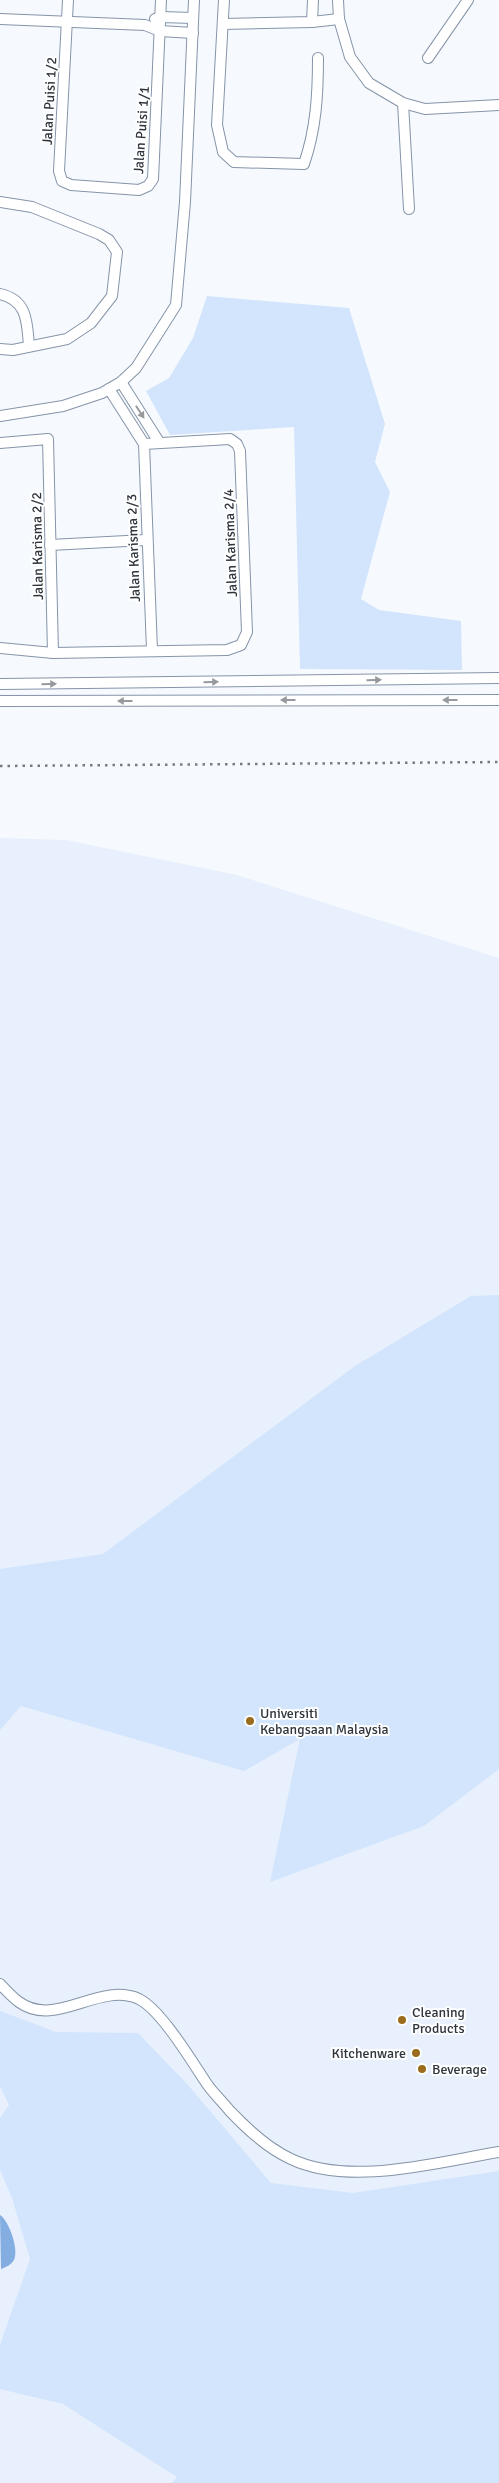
<svg xmlns="http://www.w3.org/2000/svg" width="499" height="2483" viewBox="0 0 499 2483" font-family="Signika,sans-serif">
	<style>
		.built { fill: #e7f0fc }
		.green { fill: #d2e5fd }
		.water { fill: #84ade2 }
		.lines { fill: none; stroke-linecap: round; stroke-linejoin: round }
		.minor-casing { stroke: #8594a9; stroke-width: 12 }
		.minor { stroke: #fff; stroke-width: 10 }
		.rail { stroke: #767c83; stroke-width: 2.5; stroke-dasharray: 2.5 5; stroke-linecap: butt }
		.oneway { fill: #969a9e }
		.poi-dot { fill: #9b6c1d; stroke: #fff; stroke-width: 2 }
		.labels { text-anchor: middle; stroke-width: 4; stroke-linejoin: round; paint-order: stroke }
		.street-label { font-size: 14px; fill: #2e353d; stroke: #fff }
		.poi-label { font-size: 14px; fill: #2e353d; stroke: #fff; text-anchor: start }
	</style>
	<rect width="100%" height="100%" fill="#f6fafe"/>
	<path class="built" d="M0,838L66,840L237,875L499,958V2483H0Z"/>
	<g class="green">
		<path d="M207,296L349,308L385,424L375,462L390,492L361,599L379,610L461,621L462,670L300,669L294,427L170,435L146,391L169,378L193,338Z"/>
		<path d="M499,1295V1769L424,1826L270,1882L300,1739L244,1771L21,1706L0,1730V1569L103,1554L355,1366L471,1296Z"/>
		<path d="M0,2011L56,2032L138,2033L188,2085L271,2183L353,2193L499,2171V2483H172L177,2477L63,2404L0,2389V2345L30,2259L12,2198L0,2170V2118L9,2105L0,2086Z"/>
	</g>
	<path class="water" d="M0,2215C9,2221 19,2249 14,2260C11,2265 6,2267 1,2269Z"/>
	<g class="lines">
		<g class="minor-casing">
			<g id="minor">
				<path d="M68,0L59,171L62,181L71,185L139,190L148,186L153,179L161,0"/>
				<path d="M224,0L217,125L223,152L234,162L304,164C316,129 318,95 318,58"/>
				<path d="M338,0L339,19L350,57L369,83L403,103L425,109L499,105"/>
				<path d="M0,19L145,25L160,31L193,33"/>
				<path d="M155,19L161,17L193,18"/>
				<path d="M312,22L313,0"/>
				<path d="M223,24L312,22L339,19"/>
				<path d="M428,58L468,0"/>
				<path d="M403,103L409,209"/>
				<path d="M0,202L32,207L99,234L109,240L117,252L112,296L91,323L67,339L13,350L0,349"/>
				<path d="M0,294C28,300 27,323 29,346"/>
				<path d="M121,382L159,442"/>
				<path d="M109,389L144,444"/>
				<path d="M0,416L63,406L102,393L121,382L136,368L176,305L185,202L194,0"/>
				<path d="M0,443L48,439L53,653"/>
				<path d="M144,444L152,650"/>
				<path d="M50,545L146,540"/>
				<path d="M0,648L53,653L227,650L241,645L247,632L240,451L237,444L230,439L144,444"/>
				<path d="M0,684L499,678"/>
				<path d="M0,701L499,700"/>
				<path d="M0,1984C6,1990 12,1997 19,2002C56,2029 99,1981 139,1999C161,2010 191,2060 205,2081C211,2091 221,2100 229,2110C247,2129 267,2148 291,2159C350,2187 437,2162 499,2152"/>
			</g>
		</g>
		<use href="#minor" class="minor"/>
		<path class="rail" d="M0,766L499,762"/>
	</g>
	<defs><path id="oneway-solid" d="M-6-.8H1V-3.2L6.5 0L1 3.2V.8H-6Z" transform="scale(1.25)"/></defs>
	<g class="oneway">
		<use href="#oneway-solid" transform="translate(140 412) rotate(57)"/>
		<use href="#oneway-solid" transform="translate(374 680) rotate(-1)"/>
		<use href="#oneway-solid" transform="translate(211 682) rotate(-1)"/>
		<use href="#oneway-solid" transform="translate(49 684) rotate(-1)"/>
		<use href="#oneway-solid" transform="translate(288 700) rotate(180)"/>
		<use href="#oneway-solid" transform="translate(450 700) rotate(180)"/>
		<use href="#oneway-solid" transform="translate(125 701) rotate(180)"/>
	</g>
	<g class="poi-dot">
		<circle cx="250" cy="1721" r="5"/>
		<circle cx="402" cy="2020" r="5"/>
		<circle cx="416" cy="2053" r="5"/>
		<circle cx="422" cy="2069" r="5"/>
	</g>
	<g class="labels">
		<g class="street-label">
			<text transform="translate(49 101) rotate(-87)" y="5">Jalan Puisi 1/2</text>
			<text transform="translate(141 130) rotate(-86)" y="5">Jalan Puisi 1/1</text>
			<text transform="translate(230 543) rotate(-92)" y="5">Jalan Karisma 2/4</text>
			<text transform="translate(37 546) rotate(-91)" y="5">Jalan Karisma 2/2</text>
			<text transform="translate(133 548) rotate(-92)" y="5">Jalan Karisma 2/3</text>
		</g>
		<g class="poi-label">
			<text x="260" y="1718">Universiti<tspan x="260" dy="16">Kebangsaan Malaysia</tspan></text>
			<text x="412" y="2017">Cleaning<tspan x="412" dy="16">Products</tspan></text>
			<text x="406" y="2058" text-anchor="end">Kitchenware</text>
			<text x="432" y="2074">Beverage</text>
		</g>
	</g>
</svg>
